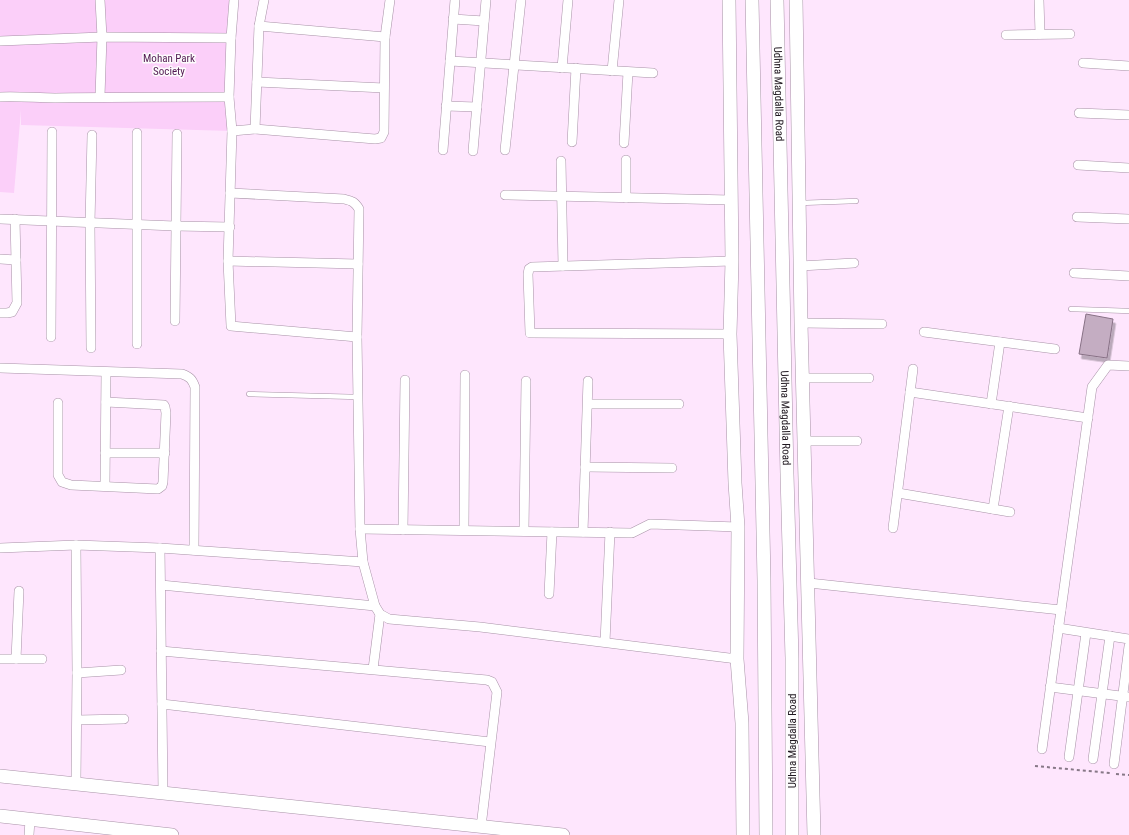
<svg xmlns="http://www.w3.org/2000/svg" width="1129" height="835" viewBox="0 0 1129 835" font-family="'Roboto Condensed',sans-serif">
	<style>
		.green { fill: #fbcff9 }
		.building { fill: #c4adc2; stroke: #877185; filter: url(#shadow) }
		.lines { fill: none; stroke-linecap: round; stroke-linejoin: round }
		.lane-casing { stroke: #a892a7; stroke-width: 5.5 }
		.street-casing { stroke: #a892a7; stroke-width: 10 }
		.secondary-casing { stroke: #a892a7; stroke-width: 14 }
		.path { stroke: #877887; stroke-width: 2; stroke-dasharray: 3 3; stroke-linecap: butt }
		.lane { stroke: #fff; stroke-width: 4.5 }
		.street { stroke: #fff; stroke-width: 9 }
		.secondary { stroke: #fff; stroke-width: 13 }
		.labels { text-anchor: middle; stroke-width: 3; stroke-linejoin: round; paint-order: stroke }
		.park-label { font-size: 11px; fill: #521952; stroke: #fcfcfc }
		.street-label { font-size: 11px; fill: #1f171f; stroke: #fcfcfc }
	</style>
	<defs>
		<filter id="shadow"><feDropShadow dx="2.5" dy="4.5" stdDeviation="0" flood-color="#0004"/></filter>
	</defs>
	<rect width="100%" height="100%" fill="#fee6fd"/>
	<path class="green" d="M0,0H236L232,131L21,125V110L14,193L0,192Z"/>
	<path class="building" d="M1086,314L1113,319L1107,358L1079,354Z"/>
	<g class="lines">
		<g class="lane-casing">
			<g id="lane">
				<path d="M800,203L856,201"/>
				<path d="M1071,309L1129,311"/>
				<path d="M249,394L358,397"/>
			</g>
		</g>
		<g class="street-casing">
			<g id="street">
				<path d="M234,0L231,38L229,97L232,131L228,261L231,326L357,337"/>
				<path d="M1039,0L1040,34"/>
				<path d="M453,19L484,21"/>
				<path d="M259,26L385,37"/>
				<path d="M1006,35L1070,34"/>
				<path d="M0,41L102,37L231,38"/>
				<path d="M450,61L653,73"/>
				<path d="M1083,63L1129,66"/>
				<path d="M562,68L568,0"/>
				<path d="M612,71L619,0"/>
				<path d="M257,82L384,88"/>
				<path d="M100,96L102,37L100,0"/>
				<path d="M0,97C18,96 37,98 55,98C113,97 171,97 229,97"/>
				<path d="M446,106L477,107"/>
				<path d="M1079,113L1129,115"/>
				<path d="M255,129L259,26L264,0"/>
				<path d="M232,131L255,129L375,139L381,138L384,132L385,37L390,0"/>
				<path d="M137,133V344"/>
				<path d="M572,142L576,68"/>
				<path d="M624,143L628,72"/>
				<path d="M443,150L455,0"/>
				<path d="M505,150L521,0"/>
				<path d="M473,151L486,0"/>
				<path d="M626,160V198"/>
				<path d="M561,161L563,266"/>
				<path d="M1078,165L1129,168"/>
				<path d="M230,193L344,199C352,201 355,202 359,209L357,337L360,529L363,562L375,606L380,614L389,619L480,627L737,659"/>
				<path d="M505,195L731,200"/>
				<path d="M1077,217L1129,219"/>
				<path d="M0,219L175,226L230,227"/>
				<path d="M0,259L16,260"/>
				<path d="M228,261L358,264"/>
				<path d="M800,266L854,263"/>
				<path d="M1074,273L1129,276"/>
				<path d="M0,313H7L12,312L17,303L15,219"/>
				<path d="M175,321L177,134"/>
				<path d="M801,323L882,324"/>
				<path d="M924,332L1055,349"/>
				<path d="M730,334L530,333L528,274L529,269L532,267L732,261"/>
				<path d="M51,337L52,132"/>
				<path d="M91,348L90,223L92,135"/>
				<path d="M0,368L182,374C190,377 192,379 195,387L194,550"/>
				<path d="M803,378H869"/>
				<path d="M910,392L1088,418"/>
				<path d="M58,403V475L62,482L71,485L158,489L162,486L163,482L166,413L165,407L164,405L106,402"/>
				<path d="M588,404H679"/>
				<path d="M991,404L1000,342"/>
				<path d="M805,441H857"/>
				<path d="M105,453H165"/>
				<path d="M585,467L672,468"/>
				<path d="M105,486L106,372"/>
				<path d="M898,493L1010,512"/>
				<path d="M993,509L1009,406"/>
				<path d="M893,528L913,369"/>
				<path d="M360,529L632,533L650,524L738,527"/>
				<path d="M403,530L405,380"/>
				<path d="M464,530L465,375"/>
				<path d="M524,531L526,381"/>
				<path d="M583,532L588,381"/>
				<path d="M76,545L77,673"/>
				<path d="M0,548L76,545L160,548L363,562"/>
				<path d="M160,548L163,792"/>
				<path d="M809,583L1061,610L1092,387L1108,365L1129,366"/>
				<path d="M161,585L375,606"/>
				<path d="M549,594L552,532"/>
				<path d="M1058,628L1129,639"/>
				<path d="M605,642L610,532"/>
				<path d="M161,651L487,680L492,682L497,692L481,827"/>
				<path d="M0,659H42"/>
				<path d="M16,659L19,591"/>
				<path d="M373,669L380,614"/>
				<path d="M1050,687L1128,697"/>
				<path d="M162,704L490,742"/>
				<path d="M78,720L124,719"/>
				<path d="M1042,749L1061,610"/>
				<path d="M1069,757L1086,633"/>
				<path d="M1093,759L1110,636"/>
				<path d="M1114,764L1129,646"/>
				<path d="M76,783L77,673L121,670"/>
				<path d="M29,835L30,820"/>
			</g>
		</g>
		<g class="secondary-casing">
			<g id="secondary">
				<path d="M729,0L732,261L730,334L735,483L738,527L737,659L742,723L743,835"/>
				<path d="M752,0L764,580L766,835"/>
				<path id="s1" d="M777,0L787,474L792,658V835"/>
				<path d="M796,0L801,323L814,835"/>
				<path d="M0,776L563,835"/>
				<path d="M0,816L172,835"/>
			</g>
		</g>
		<g class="path">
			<path d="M1035,766L1110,773"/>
			<path d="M1116,774L1129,775"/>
		</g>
		<use href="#lane" class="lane"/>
		<use href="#street" class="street"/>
		<use href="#secondary" class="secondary"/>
	</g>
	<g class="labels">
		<g class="park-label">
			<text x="169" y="62">Mohan Park<tspan x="169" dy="13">Society</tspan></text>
		</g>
		<g class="street-label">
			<text dy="4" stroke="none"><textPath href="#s1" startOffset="94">Udhna Magdalla Road</textPath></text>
			<text dy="4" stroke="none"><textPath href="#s1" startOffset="418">Udhna Magdalla Road</textPath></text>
			<text transform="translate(792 741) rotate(-90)" y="4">Udhna Magdalla Road</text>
		</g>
	</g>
</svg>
